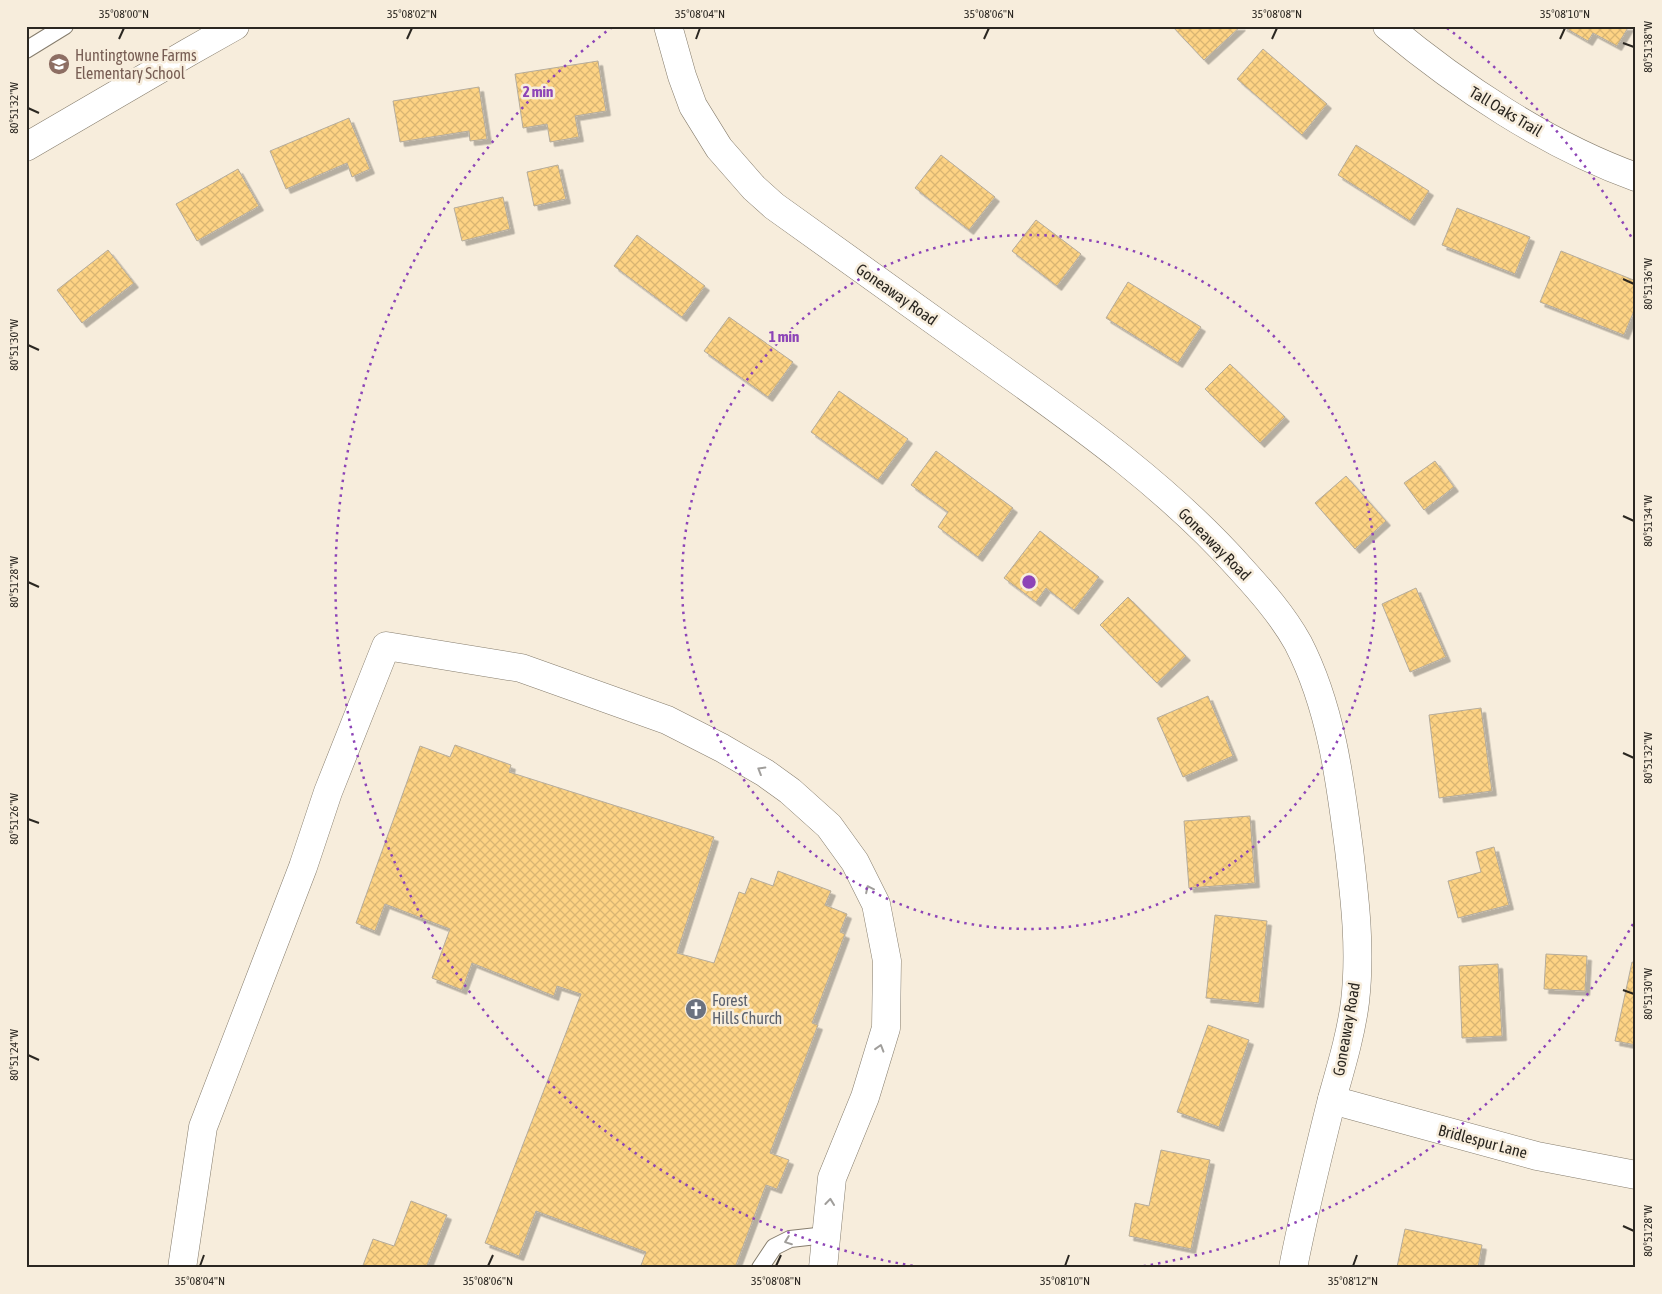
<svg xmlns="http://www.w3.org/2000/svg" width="1662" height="1294" viewBox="0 0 1662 1294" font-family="'Asap Condensed',sans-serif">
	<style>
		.building { fill: url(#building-cross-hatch); stroke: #b5ac9c; filter: url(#shadow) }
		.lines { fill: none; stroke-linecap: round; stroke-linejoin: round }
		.service-casing { stroke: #867d6d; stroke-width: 18 }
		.minor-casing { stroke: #867d6d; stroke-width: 29 }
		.service { stroke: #fff; stroke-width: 16 }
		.minor { stroke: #fff; stroke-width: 28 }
		.oneway { stroke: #a09e9b }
		.ticks { fill: none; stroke: #2b2721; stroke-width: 2 }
		.ring { fill: none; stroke: #8d44b7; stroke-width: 2.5; stroke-dasharray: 2.5 5 }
		.labels { text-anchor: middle; stroke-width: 5; stroke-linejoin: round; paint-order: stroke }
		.education-label { font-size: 16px; fill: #785e54; stroke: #f7eddc; text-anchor: start }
		.street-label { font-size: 16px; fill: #2b2721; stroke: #f7eddc }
		.worship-label { font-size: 16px; fill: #5b616d; stroke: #f7eddc; text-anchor: start }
		.centre { fill: #8d44b7; stroke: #f7eddc; stroke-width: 2.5 }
		.ring-label { font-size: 15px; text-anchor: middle; font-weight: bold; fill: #8d44b7; stroke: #f7eddc; stroke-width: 5; stroke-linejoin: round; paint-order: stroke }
		.neatline { fill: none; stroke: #2b2721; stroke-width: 2 }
		.ticks-label { font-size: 12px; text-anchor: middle; fill: #2b2721 }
	</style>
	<defs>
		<pattern id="building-cross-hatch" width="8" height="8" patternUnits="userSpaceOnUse" patternTransform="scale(1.25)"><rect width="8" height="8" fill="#fdd384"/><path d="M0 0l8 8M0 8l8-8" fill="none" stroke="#d9b572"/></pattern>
		<filter id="shadow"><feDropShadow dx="4.5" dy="4.5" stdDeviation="0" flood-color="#0004"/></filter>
	</defs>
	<rect width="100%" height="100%" fill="#f7eddc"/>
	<g class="building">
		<path d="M1172,26H1241L1204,60Z"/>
		<path d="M1562,26H1629L1617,46L1593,33L1588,41Z"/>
		<path d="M1263,49L1327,104L1302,135L1237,79Z"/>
		<path d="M598,61L606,111L575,116L579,137L550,142L547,124L523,128L515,74Z"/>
		<path d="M479,87L487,139L470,141L469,131L400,142L393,101Z"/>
		<path d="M349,118L370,169L352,177L347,163L286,189L270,151Z"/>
		<path d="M1356,145L1429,191L1410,221L1338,175Z"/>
		<path d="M941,155L995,197L969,230L915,188Z"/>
		<path d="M558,165L566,199L534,206L527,172Z"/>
		<path d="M238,169L259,206L197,241L176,204Z"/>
		<path d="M503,197L510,229L462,241L454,208Z"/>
		<path d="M1457,208L1530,237L1515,274L1442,245Z"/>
		<path d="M1036,220L1081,254L1057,286L1012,251Z"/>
		<path d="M637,235L705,286L682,317L614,266Z"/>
		<path d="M108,250L134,283L82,323L57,290Z"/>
		<path d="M1561,251L1636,281V306L1624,335L1540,302Z"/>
		<path d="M1128,282L1201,327L1178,363L1106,318Z"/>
		<path d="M729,317L793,362L768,397L704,351Z"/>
		<path d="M1230,364L1285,417L1260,443L1205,389Z"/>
		<path d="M839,391L908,439L878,480L811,432Z"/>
		<path d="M936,451L1013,508L978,557L938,527L948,512L911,485Z"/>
		<path d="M1435,461L1454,487L1424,510L1404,483Z"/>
		<path d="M1346,476L1386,521L1355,549L1315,503Z"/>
		<path d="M1040,531L1099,577L1074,610L1046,588L1036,602L1004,578Z"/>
		<path d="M1416,588L1446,657L1410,672L1382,604Z"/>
		<path d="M1128,597L1186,656L1157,683L1100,625Z"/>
		<path d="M1208,696L1233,756L1183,777L1157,718Z"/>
		<path d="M1481,708L1492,791L1439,798L1429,715Z"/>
		<path d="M455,745L511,765L509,772L714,837L677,953L714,963L739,892L745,894L751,878L773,886L778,871L831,891L825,905L847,914L840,932L845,934L812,1023L818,1025L770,1153L789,1160L777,1189L766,1185L736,1265L743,1268H640L646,1252L536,1211L519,1256L485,1243L581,994L557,986L554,996L472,963L462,990L432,978L450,929L385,904L375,931L356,923L420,746L450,757Z"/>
		<path d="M1250,816L1255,883L1189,888L1184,821Z"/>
		<path d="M1494,847L1509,905L1458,918L1448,881L1481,872L1476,852Z"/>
		<path d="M1215,915L1267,921L1259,1003L1206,998Z"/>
		<path d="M1546,954L1587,956L1585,991L1544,989Z"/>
		<path d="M1632,962L1636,963V1045L1615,1041Z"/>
		<path d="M1498,964L1502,1036L1462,1038L1459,966Z"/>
		<path d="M1208,1025L1249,1040L1219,1127L1177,1112Z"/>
		<path d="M1161,1150L1210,1160L1191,1249L1129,1236L1135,1203L1149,1206Z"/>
		<path d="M411,1201L447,1215L426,1268H362L373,1239L394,1246Z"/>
		<path d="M1405,1229L1482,1245L1478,1268L1397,1267Z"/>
	</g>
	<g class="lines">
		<g class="service-casing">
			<g id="service">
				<path d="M26,50L65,26"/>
				<path d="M760,1268L774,1247L790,1239L826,1235"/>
			</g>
		</g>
		<g class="minor-casing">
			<g id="minor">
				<path d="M668,26L682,76L693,106L719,148L754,188L774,206C848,259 922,312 996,365C1083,427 1170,489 1241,569C1262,592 1283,616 1298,643C1331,707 1340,779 1349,849C1355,900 1361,950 1355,1002C1351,1034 1341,1067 1332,1099C1318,1155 1304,1211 1293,1268"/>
				<path d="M1387,26C1459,86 1547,145 1636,177"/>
				<path d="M26,147L189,52L235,26"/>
				<path d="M1332,1100L1537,1156L1636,1175"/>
				<path d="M182,1268L203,1127L303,867L328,792L386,646L521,668L667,720L722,748L765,773L790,791L829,826L855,862L876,904L887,961L886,1028L865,1097L832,1178L823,1268"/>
			</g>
		</g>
		<use href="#service" class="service"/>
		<use href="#minor" class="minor"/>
	</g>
	<defs><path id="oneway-chevron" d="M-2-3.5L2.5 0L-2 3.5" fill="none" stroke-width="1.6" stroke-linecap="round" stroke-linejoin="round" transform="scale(1.25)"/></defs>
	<g class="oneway">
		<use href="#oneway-chevron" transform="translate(761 770) rotate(-149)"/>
		<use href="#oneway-chevron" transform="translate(869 889) rotate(-116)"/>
		<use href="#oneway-chevron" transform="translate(880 1048) rotate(-73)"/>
		<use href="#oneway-chevron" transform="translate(830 1202) rotate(-84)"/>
		<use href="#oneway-chevron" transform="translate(788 1241) rotate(159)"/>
	</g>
	<path class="ticks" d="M119,39L124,28M407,39L412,28M696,39L700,28M984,39L989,28M1272,39L1277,28M1560,39L1565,28M1623,43L1634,47M28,108L39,113M1623,279L1634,284M28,345L39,350M1623,516L1634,521M28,582L39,587M1623,753L1634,758M28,819L39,823M1623,990L1634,994M28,1055L39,1060M1623,1226L1634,1231M200,1266L204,1255M488,1266L493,1255M776,1266L781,1255M1065,1266L1069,1255M1353,1266L1357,1255"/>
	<g class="ring">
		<circle cx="1029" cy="582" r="347"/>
		<path d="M1633 924A694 694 0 0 1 1138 1267M920 1267A694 694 0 0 1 611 28M1447 28A694 694 0 0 1 1633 240"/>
	</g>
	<defs>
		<g id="school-disc" transform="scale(1.125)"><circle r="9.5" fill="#8d6e63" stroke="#f7eddc"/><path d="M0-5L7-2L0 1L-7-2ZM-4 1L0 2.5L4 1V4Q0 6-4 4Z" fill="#fff"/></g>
		<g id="church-disc" transform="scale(1.125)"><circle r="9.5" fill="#6b7280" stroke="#f7eddc"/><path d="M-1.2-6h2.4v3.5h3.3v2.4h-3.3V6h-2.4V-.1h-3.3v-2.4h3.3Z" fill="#fff"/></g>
	</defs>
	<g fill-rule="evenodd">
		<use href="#school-disc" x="59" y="64"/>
		<use href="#church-disc" x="696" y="1009"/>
	</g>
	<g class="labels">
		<g class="education-label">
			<text x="75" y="61">Huntingtowne Farms<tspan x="75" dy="18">Elementary School</tspan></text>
		</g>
		<g class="street-label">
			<text transform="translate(1506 111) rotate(31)" y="6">Tall Oaks Trail</text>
			<text transform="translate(897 294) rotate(35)" y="6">Goneaway Road</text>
			<text transform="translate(1215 544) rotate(45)" y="6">Goneaway Road</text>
			<text transform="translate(1346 1029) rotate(-80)" y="6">Goneaway Road</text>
			<text transform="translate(1483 1141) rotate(15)" y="6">Bridlespur Lane</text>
		</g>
		<g class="worship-label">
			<text x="712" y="1006">Forest<tspan x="712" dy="18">Hills Church</tspan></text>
		</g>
	</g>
	<circle cx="1029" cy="582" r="8" class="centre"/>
	<g class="ring-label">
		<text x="538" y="97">2 min</text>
		<text x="784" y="342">1 min</text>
	</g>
	<rect width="1662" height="1294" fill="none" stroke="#f7eddc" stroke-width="55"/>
	<rect x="28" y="28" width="1606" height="1238" class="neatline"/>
	<g class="ticks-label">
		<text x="124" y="18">35°08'00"N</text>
		<text x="412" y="18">35°08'02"N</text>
		<text x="700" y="18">35°08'04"N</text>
		<text x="989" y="18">35°08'06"N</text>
		<text x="1277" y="18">35°08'08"N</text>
		<text x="1565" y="18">35°08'10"N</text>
		<text transform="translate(1648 47) rotate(-90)" y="4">80°51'38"W</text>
		<text transform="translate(14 108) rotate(-90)" y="4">80°51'32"W</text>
		<text transform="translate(1648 284) rotate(-90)" y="4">80°51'36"W</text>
		<text transform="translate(14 345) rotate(-90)" y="4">80°51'30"W</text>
		<text transform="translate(1648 521) rotate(-90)" y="4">80°51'34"W</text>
		<text transform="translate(14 582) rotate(-90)" y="4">80°51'28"W</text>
		<text transform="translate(1648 758) rotate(-90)" y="4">80°51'32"W</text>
		<text transform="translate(14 819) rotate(-90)" y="4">80°51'26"W</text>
		<text transform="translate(1648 994) rotate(-90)" y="4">80°51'30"W</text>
		<text transform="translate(14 1055) rotate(-90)" y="4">80°51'24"W</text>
		<text transform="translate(1648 1231) rotate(-90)" y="4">80°51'28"W</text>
		<text x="200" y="1285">35°08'04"N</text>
		<text x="488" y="1285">35°08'06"N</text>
		<text x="776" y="1285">35°08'08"N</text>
		<text x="1065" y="1285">35°08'10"N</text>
		<text x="1353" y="1285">35°08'12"N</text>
	</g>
</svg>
